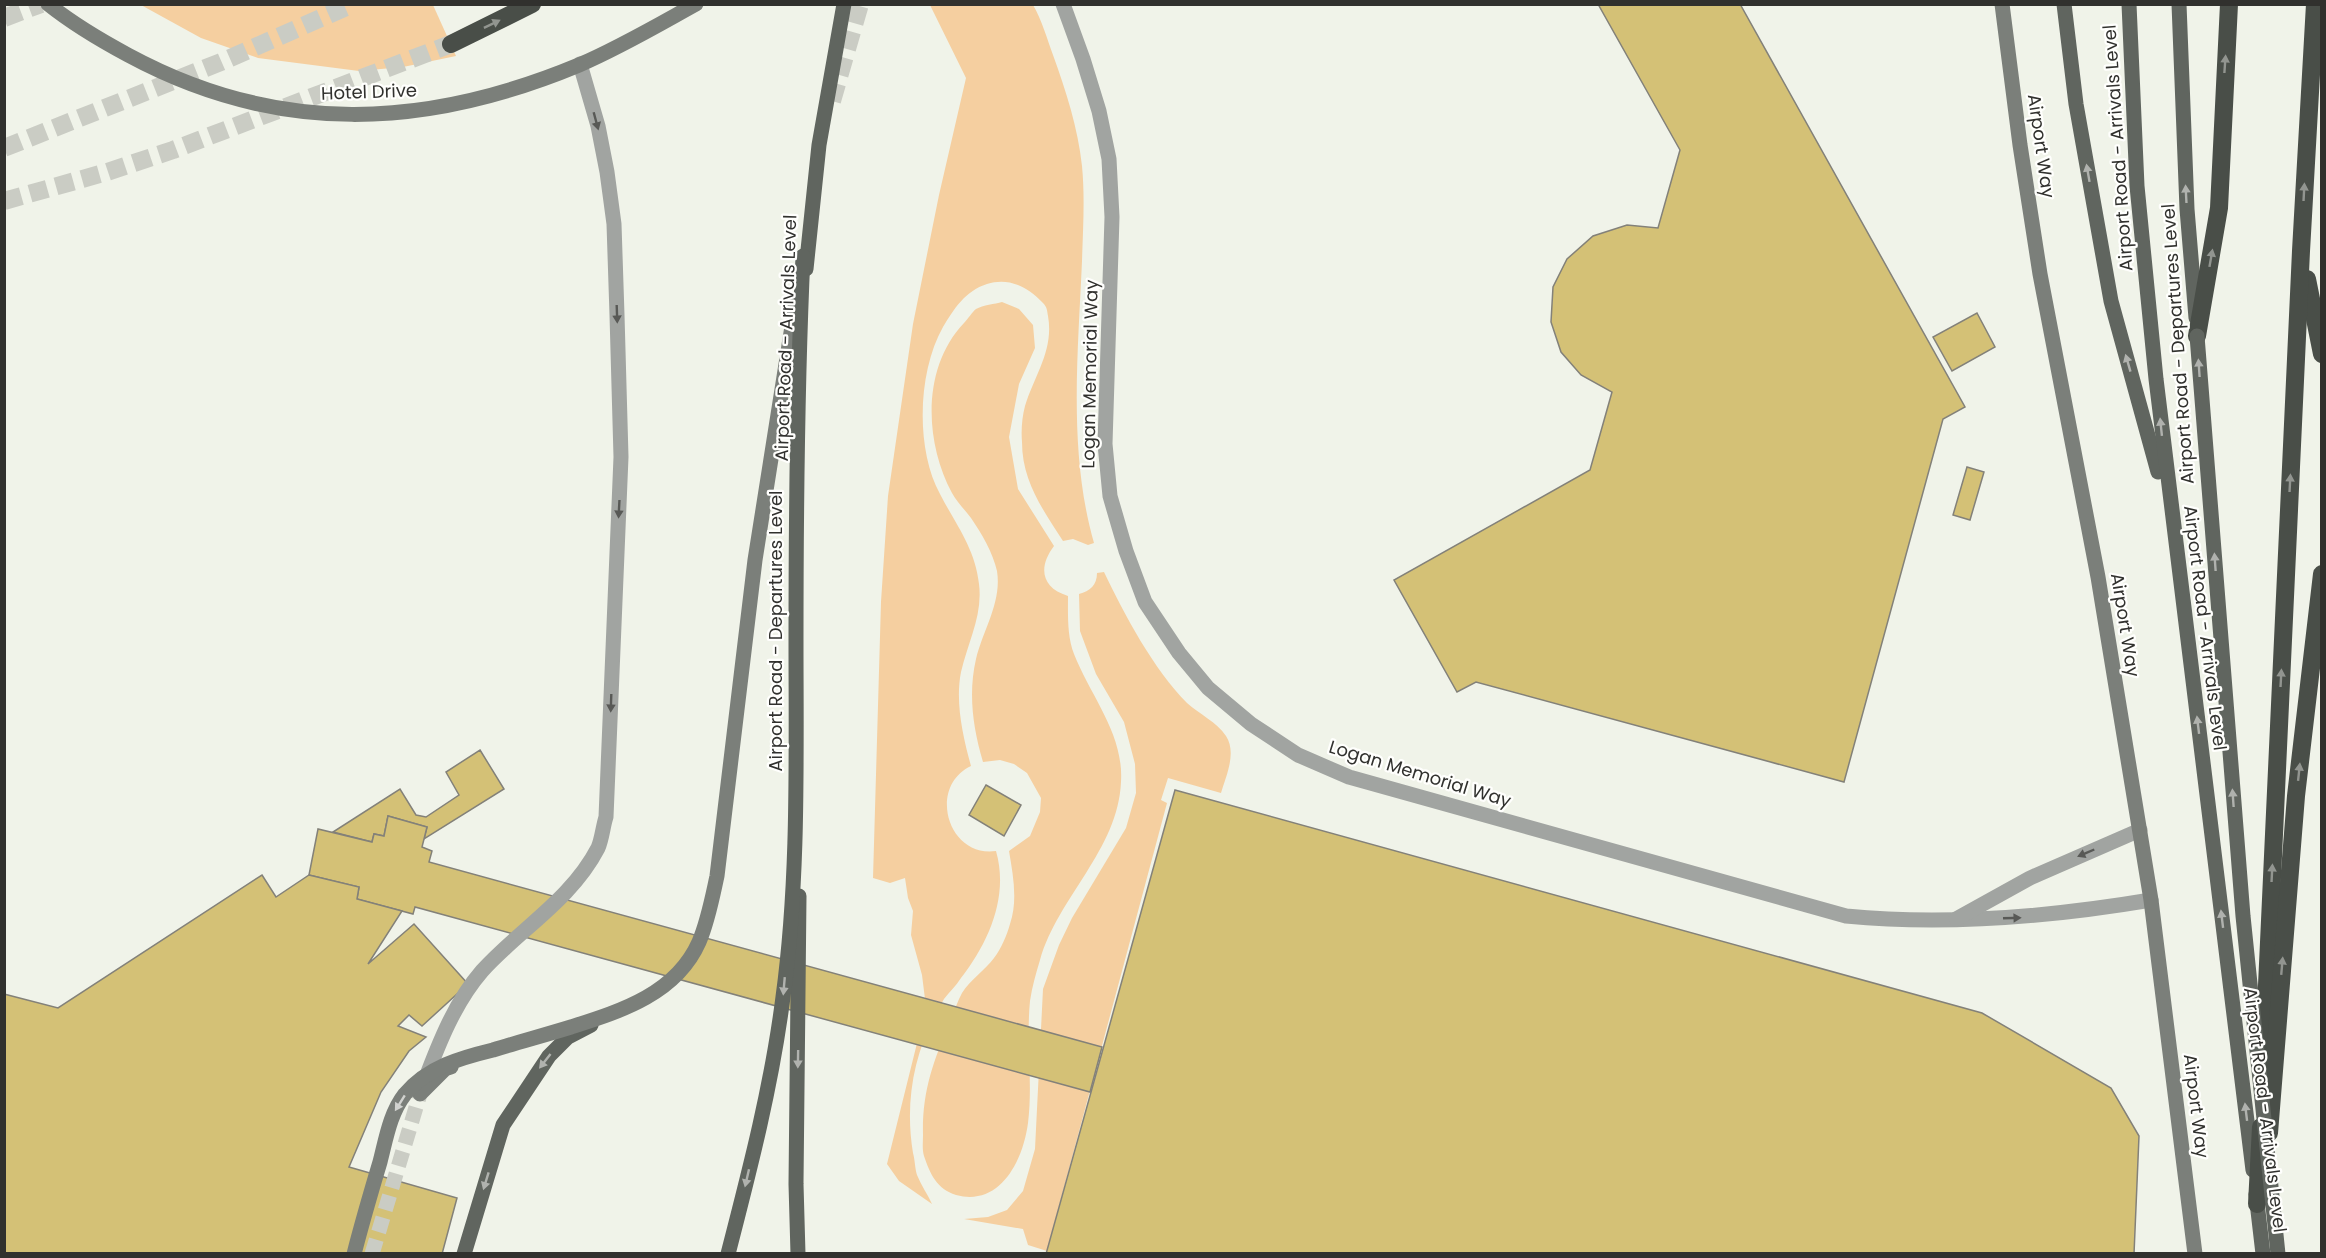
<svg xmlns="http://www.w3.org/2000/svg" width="2326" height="1258" viewBox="0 0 2326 1258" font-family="Poppins,sans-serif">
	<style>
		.green { fill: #f5cfa0 }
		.building { fill: #d4c176; stroke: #838179; stroke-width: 1.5 }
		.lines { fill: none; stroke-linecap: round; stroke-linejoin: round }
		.secondary-tunnel { stroke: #caccc4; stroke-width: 15; stroke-dasharray: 15 8; stroke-linecap: butt }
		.highway-tunnel { stroke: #caccc4; stroke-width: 18; stroke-dasharray: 18 9; stroke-linecap: butt }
		.lane { stroke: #a1a4a1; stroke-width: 15 }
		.street { stroke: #a1a4a1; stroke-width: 15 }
		.secondary { stroke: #7b7f7a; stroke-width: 15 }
		.primary { stroke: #60655f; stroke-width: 15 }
		.highway { stroke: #494e48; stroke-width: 18 }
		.secondary-bridge { stroke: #7b7f7a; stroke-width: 15 }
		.primary-bridge { stroke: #60655f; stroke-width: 15 }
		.oneway { fill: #929590 }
		.oneway2 { fill: #585956 }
		.oneway3 { fill: #b0b2ae }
		.oneway4 { fill: #d1d2cf }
		.labels { text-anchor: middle; stroke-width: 4.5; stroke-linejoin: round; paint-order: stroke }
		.street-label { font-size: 18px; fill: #31312e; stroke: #fffffd }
	</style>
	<rect width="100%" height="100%" fill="#f0f3e9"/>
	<g class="green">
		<path d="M141,5H433L456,56L403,67L359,71L258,58L201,38Z"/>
		<path d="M930,5H1033C1042,20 1047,39 1053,55C1066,91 1078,128 1082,166C1085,197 1083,229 1082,261C1078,355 1068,452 1094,543L1088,545L1073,539L1063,541C1043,510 1022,481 1022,442C1021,431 1022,417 1025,406C1035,374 1054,350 1048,316C1047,310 1047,307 1043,303C1028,287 1009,277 987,284C965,291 954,309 943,327C918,371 915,448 940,494C956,525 975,548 979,584C983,615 968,642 961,672C955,702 963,737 971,766C927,787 948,858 996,851C1009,896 989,942 961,978C956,986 949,992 944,999C915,1046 904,1099 913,1153C915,1160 915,1169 917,1175C921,1185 928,1195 932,1204L899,1181L887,1164L926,1007L922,975L911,935L913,911L908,898L905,878L890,883L873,878L881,602L888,496L913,324L939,195L966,78Z"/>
		<path d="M1002,302L1019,309L1033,325L1035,348L1019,384L1009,437L1018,489L1054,546C1038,567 1041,588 1068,596C1068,615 1067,636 1074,654C1091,697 1124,734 1121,782C1118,850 1058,897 1040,960C1036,973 1032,987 1030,1001C1026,1041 1033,1083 1028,1123C1023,1161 1000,1207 956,1195C937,1189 930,1174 924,1156C922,1149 923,1142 923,1135C922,1092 933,1062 950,1022C954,1013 957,1002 962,993C970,980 985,970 994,958C1001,949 1007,935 1010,924C1018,900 1013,875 1009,851L1030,836L1040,812L1041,798L1027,773L1014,764L1000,760L983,762C973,728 968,694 976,659C983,630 1002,602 997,571C993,553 982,534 971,518C965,510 957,502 952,493C924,441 922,367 964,323C968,319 972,312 976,309C983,305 995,304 1002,302Z"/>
		<path d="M1104,572C1124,614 1154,670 1187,703C1199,714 1217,722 1226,736C1237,753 1226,776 1221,793L1168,778L1161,800L1167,803L1047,1251L1028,1245L1023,1229L964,1219L988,1217L1007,1210L1023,1191L1035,1149L1043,989L1059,945L1072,918L1126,828L1136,793L1135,764L1124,722L1096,674L1080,631L1079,594C1090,591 1097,585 1097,573Z"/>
	</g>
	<g class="building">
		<path d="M1598,4H1740L1965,407L1943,419L1844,782L1476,682L1457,692L1394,580L1590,470L1612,392L1581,375L1561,352L1551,322L1553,287L1567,259L1593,236L1627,225L1658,228L1680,150Z"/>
		<path d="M1977,313L1995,347L1952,371L1933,337Z"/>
		<path d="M1967,467L1984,472L1970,520L1953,515Z"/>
		<path d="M480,750L504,789L424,839L427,827L388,816L384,836L374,834L372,842L333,832L400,789L416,815L426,817L459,795L446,772Z"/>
		<path d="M986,785L1021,805L1004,836L969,815Z"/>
		<path d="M1175,790L1982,1013L2111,1088L2139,1136L2134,1254H1046Z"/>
		<path d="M388,816L427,827L422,847L432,851L429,862L1102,1047L1090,1092L415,907L413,914L357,899L359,887L309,875L318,829L372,842L374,834L384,836Z"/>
		<path d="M262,875L276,897L309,875L359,887L357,899L402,911L368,964L414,924L468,984L422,1026L409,1015L398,1026L426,1037L409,1051L381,1092L349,1167L457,1198L442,1254H4V994L58,1008Z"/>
	</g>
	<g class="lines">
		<path class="secondary-tunnel" d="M372,1254L420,1094"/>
		<g class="highway-tunnel">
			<path d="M4,18L41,4"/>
			<path d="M832,101L860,4"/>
			<path d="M4,148L221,62L353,4"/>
			<path d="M4,201L107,172L173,150L451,44"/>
		</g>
		<path class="lane" d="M425,1080C439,1043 455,1002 482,971C520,929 571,900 598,848C602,839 603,826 606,817L621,457L617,315L614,224L607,172L598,126L580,64"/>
		<g class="street">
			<path d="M1063,4L1083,59L1099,111L1109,159L1112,217L1105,444L1110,496L1126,551L1145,602L1179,653L1208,688L1251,724L1298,755L1349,777L1846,916C1948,926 2050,917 2151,900"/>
			<path d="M1956,919L2030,878L2140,830"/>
		</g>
		<g class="secondary">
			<path d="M48,4C73,24 100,40 128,55C278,136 425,129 579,65C619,48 658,25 696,4"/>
			<path d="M2002,4L2020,145L2040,274L2098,577L2151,900L2195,1254"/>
			<path d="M420,1094L445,1069L451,1067"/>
		</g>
		<g class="primary">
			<path d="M2064,4L2076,104L2111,301L2158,472"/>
			<path d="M2129,4L2137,186L2156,379L2253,1170"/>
			<path d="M2179,4L2187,209L2196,318"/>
			<path d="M806,269L819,145L844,4"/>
			<path d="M2256,1194L2263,1254"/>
			<path d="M464,1254L503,1125L549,1056L568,1037L591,1025"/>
			<path d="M798,1254L796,1184L799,896"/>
		</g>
		<g class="highway">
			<path d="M451,44L532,4"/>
			<path d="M2307,279L2322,354"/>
			<path d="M2197,336L2219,208L2229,4"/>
			<path d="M2263,1072L2301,251L2315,4"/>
			<path d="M2269,1133L2296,796L2322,574"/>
			<path d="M2257,1204L2261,1127"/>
		</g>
		<path class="secondary-bridge" d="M354,1254C362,1223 371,1192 380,1162C386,1139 390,1113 405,1094C428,1067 460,1058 493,1050C519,1042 545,1035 571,1027C621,1011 676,994 699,942C708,921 712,899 717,876L755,560L796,301"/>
		<g class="primary-bridge">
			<path d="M2197,336L2243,916L2278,1254"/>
			<path d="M728,1254C750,1169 772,1084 783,997C799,879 796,759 796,640C796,512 797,384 803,256"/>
		</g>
	</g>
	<defs><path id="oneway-solid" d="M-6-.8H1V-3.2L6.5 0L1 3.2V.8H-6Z" transform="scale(1.5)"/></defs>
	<g class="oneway">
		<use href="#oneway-solid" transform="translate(492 24) rotate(-26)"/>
		<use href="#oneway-solid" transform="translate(2225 64) rotate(-86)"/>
		<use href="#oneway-solid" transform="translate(2304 192) rotate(-87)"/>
		<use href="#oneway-solid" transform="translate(2211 258) rotate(-80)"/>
		<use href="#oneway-solid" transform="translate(2290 483) rotate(-87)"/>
		<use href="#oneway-solid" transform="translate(2281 678) rotate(-87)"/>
		<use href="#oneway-solid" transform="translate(2299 772) rotate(-84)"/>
		<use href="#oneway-solid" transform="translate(2272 873) rotate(-87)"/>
		<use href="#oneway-solid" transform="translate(2282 966) rotate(-85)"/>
	</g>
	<g class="oneway2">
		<use href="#oneway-solid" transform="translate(596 121) rotate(75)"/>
		<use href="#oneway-solid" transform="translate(617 314) rotate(88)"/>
		<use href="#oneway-solid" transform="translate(619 509) rotate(93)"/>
		<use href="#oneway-solid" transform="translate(611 703) rotate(92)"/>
		<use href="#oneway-solid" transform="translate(2086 853) rotate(157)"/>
		<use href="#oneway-solid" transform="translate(2012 918) rotate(-2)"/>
	</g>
	<g class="oneway3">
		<use href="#oneway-solid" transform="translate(2088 173) rotate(-100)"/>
		<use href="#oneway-solid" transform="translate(2186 194) rotate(-93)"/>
		<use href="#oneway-solid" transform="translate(2128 363) rotate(-106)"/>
		<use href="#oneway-solid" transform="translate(2199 368) rotate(-94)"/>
		<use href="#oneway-solid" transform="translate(2161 427) rotate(-96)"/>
		<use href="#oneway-solid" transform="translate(2215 562) rotate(-94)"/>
		<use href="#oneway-solid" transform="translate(2198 725) rotate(-97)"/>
		<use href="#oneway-solid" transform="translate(2233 798) rotate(-94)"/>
		<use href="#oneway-solid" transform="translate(2222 919) rotate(-97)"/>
		<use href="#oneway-solid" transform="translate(784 986) rotate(95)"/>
		<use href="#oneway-solid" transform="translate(798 1059) rotate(91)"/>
		<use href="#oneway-solid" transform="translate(545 1061) rotate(128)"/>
		<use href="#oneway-solid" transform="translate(2246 1112) rotate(-97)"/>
		<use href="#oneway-solid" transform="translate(747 1178) rotate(103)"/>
		<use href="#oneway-solid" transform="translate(486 1181) rotate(107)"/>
	</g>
	<use class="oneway4" href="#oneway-solid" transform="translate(400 1103) rotate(122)"/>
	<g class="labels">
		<g class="street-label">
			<text transform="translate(369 92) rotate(-2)" y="6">Hotel Drive</text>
			<text transform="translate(2041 146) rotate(82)" y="6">Airport Way</text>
			<text transform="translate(2118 148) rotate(-94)" y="6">Airport Road - Arrivals Level</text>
			<text transform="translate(786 338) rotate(-88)" y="6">Airport Road - Arrivals Level</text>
			<text transform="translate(2178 344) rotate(-94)" y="6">Airport Road - Departures Level</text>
			<text transform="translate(1090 374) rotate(-89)" y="6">Logan Memorial Way</text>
			<text transform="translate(2125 625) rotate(81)" y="6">Airport Way</text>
			<text transform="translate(2205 628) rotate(83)" y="6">Airport Road - Arrivals Level</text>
			<text transform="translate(776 631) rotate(-90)" y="6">Airport Road - Departures Level</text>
			<text transform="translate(1420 774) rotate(17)" y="6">Logan Memorial Way</text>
			<text transform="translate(2196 1106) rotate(83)" y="6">Airport Way</text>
			<text transform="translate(2265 1110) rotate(83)" y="6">Airport Road - Arrivals Level</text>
		</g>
	</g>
	<rect width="2326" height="1258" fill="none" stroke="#31312e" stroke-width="12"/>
</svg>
